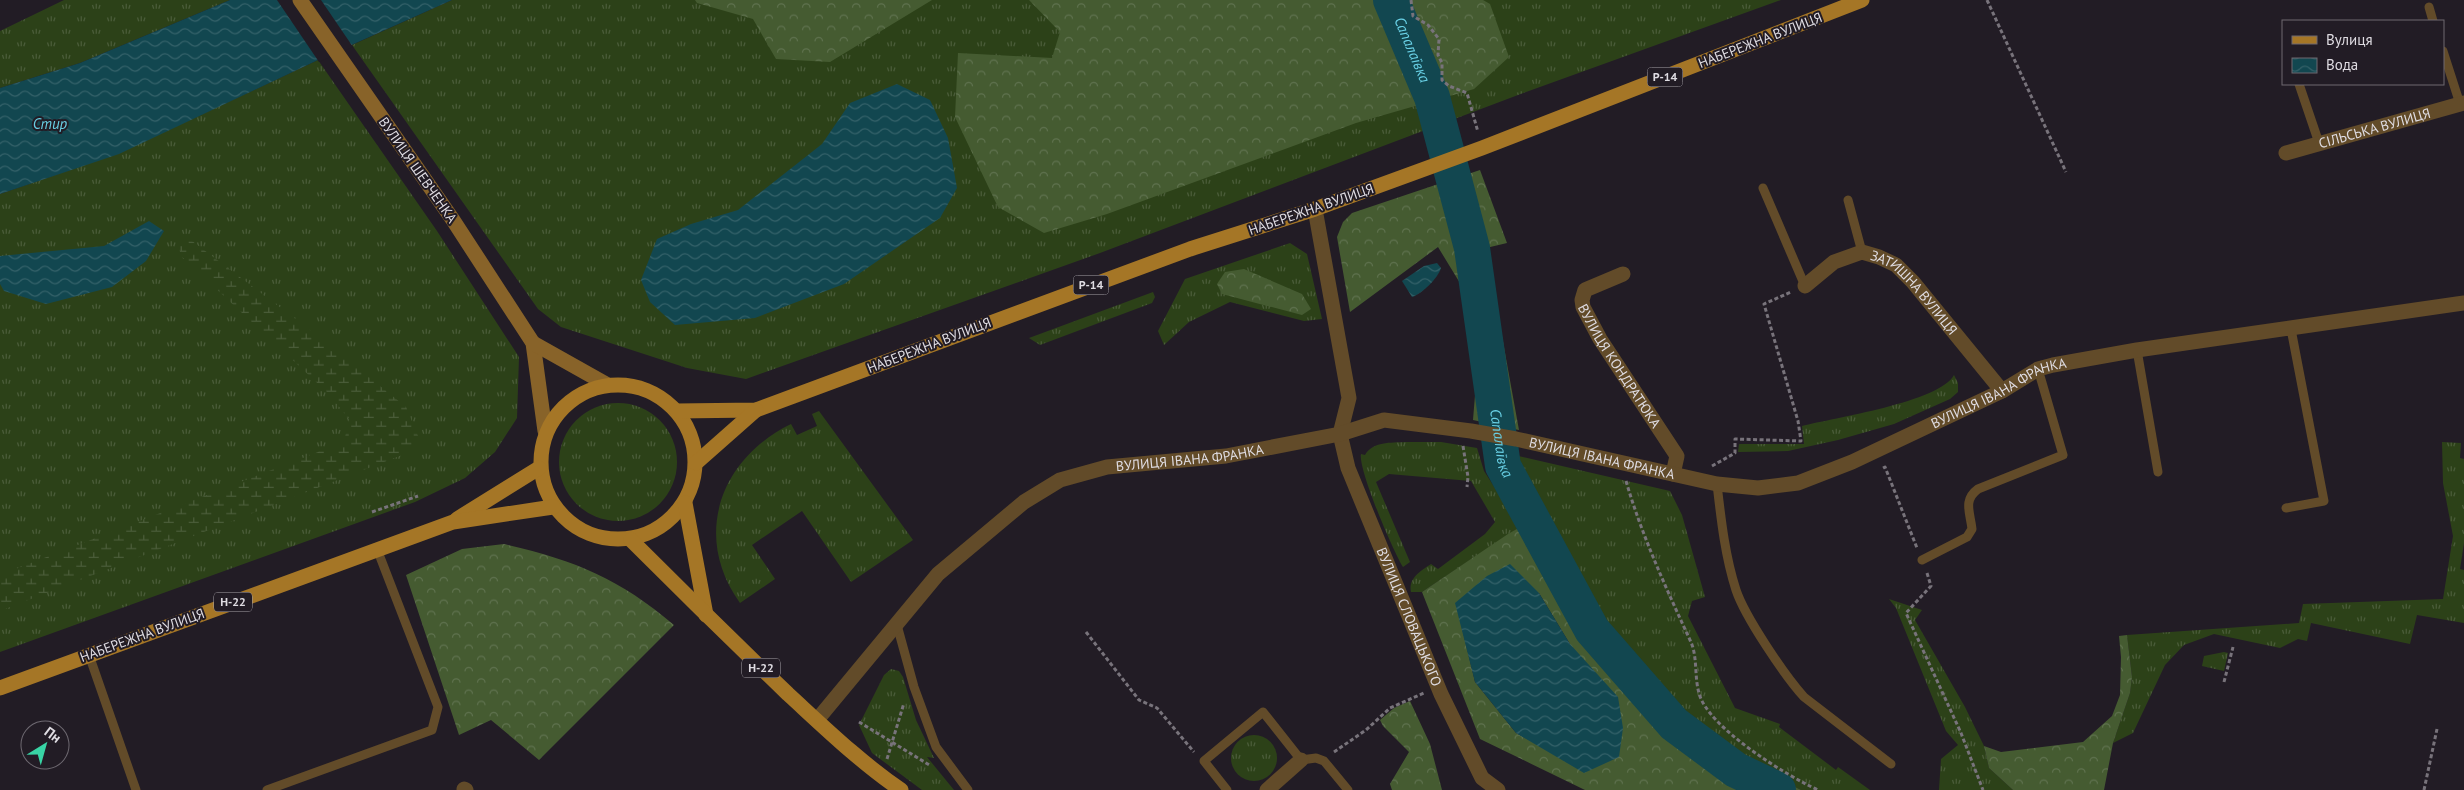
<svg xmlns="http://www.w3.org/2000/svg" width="2464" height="790" viewBox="0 0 2464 790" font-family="'PT Sans',sans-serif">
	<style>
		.grass { fill: url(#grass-tufts) }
		.forest { fill: url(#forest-crowns); fill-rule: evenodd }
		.wetland { fill: url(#wetland-marsh) }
		.water { fill: url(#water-waves) }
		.pier { fill: #221c25 }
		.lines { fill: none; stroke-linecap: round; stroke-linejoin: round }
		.river { stroke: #124750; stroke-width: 36 }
		.path { stroke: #78737b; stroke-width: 3; stroke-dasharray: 4 2.5; stroke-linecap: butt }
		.lane { stroke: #624b29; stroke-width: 9 }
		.street { stroke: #624b29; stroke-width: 15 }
		.secondary { stroke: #886329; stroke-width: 15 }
		.primary { stroke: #a57626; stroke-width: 15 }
		.labels { text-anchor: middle; stroke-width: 4; stroke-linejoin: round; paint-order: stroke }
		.shield { fill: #221c25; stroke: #a6a2a9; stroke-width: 1 }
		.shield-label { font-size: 12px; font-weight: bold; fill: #dfdce2 }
		.street-label { font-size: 14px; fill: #dfdce2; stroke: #221c25 }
		.water-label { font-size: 15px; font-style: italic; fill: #68cfe4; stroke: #221c25 }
	</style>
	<defs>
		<pattern id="grass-tufts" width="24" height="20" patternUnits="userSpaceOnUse" patternTransform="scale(1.25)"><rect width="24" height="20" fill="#2c4118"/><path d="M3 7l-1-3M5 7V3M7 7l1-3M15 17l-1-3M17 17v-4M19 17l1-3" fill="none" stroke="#4a5c39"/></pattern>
		<pattern id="forest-crowns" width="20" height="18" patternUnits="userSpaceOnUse" patternTransform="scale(1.25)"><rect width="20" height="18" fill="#455b31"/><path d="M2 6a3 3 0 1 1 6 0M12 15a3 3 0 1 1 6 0" fill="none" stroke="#5f724f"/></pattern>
		<pattern id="wetland-marsh" width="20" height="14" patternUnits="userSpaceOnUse" patternTransform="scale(1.25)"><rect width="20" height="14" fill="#2c4118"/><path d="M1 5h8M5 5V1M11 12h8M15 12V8" fill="none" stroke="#4a5c39"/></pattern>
		<pattern id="water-waves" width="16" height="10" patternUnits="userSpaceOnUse" patternTransform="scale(1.25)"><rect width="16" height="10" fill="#124750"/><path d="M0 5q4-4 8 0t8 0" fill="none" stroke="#346169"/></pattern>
	</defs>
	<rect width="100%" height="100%" fill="#221c25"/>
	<g class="grass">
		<path d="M64,0H230L80,63L0,88V31Z"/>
		<path d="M452,0H1781L1518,95L1100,253L746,379L687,368L561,327L538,309L352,45Z"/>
		<path d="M318,60L437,231L519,357L517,418L495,452L465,478L415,502L0,652V194L119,153Z"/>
		<path d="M1290,243L1307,254L1322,319L1304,321L1230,302L1189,322L1164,345L1158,331L1185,279Z"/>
		<path d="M1153,292L1155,297L1152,303L1040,345L1029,338Z"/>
		<path d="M1954,375L1958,383V392L1950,399L1894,424L1838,440L1788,451L1738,452L1739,444H1804L1802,426C1833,418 1940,402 1954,375Z"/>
		<circle cx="618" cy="462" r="59"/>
		<path d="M819,411L913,540L851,582L802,511L752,545L775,579L740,603C692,536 720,459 791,424L797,435L817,426L812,414Z"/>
		<path d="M1405,442H1441L1477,448L1484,471L1520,527L1422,592H1411C1408,578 1421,571 1431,564L1438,569L1485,534L1495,522L1471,481L1389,474L1376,482L1410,562L1403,567C1393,551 1358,469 1361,454L1365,455C1373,441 1391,443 1405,442Z"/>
		<path d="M2442,442L2461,443L2460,458L2464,459V543L2460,569L2464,570V623L2417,615L2410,644L2311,623L2307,641L2298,639L2280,648L2214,634L2184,645L2165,665L2133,733L2113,743L2130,693L2132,677L2127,635L2299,623L2303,604L2443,599L2453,536L2443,483Z"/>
		<path d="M1514,455L1670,491L1682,515L1705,597L1692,601L1688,616L1735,708L1780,724L1779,727L1836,770L1838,767L1870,790H1801L1744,761L1678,714L1600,624L1543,514L1518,472Z"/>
		<path d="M1889,599L1922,610L1915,620L1965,707L1984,746L1989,768L2013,790H1939L1941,759L1958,745L1946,731L1896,608Z"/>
		<path d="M2224,652L2228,653L2224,671L2202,666L2204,656Z"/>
		<path d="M891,669L899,671L903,677L916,720L934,758L927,757L954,790H922L872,753L859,725L884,675Z"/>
		<circle cx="1254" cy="758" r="23"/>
	</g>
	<g class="forest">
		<path d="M695,0H932L830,62L776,59L753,19L697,3Z"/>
		<path d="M1029,0H1483L1490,4L1509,57L1474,89L1356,123L1107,214L1044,233L998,207L955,117L958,53L1052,58L1060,32Z"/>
		<path d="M1480,170L1507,243L1486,248L1519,430L1473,420L1479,346L1463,288L1438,247L1350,312L1337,237L1343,222L1352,213Z"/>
		<path d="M1244,269L1302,294L1311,309L1302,315L1222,294L1217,284L1225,272Z"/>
		<path d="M1543,514L1600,624L1678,714L1744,761L1801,790H1585L1480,739L1422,592L1508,534ZM1539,593L1570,644L1547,749L1516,733L1475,682L1456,603Z"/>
		<path d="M504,544C574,560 619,578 674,625L539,760L491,720L459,735L406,575L462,549Z"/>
		<path d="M2127,635L2132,677L2130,693L2113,743L2104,790H2013L1989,768L1984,746L2001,752L2083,742L2112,716L2120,695L2121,657L2119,636Z"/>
		<path d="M1410,701L1430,744L1442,790H1392L1390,784L1409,752L1383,726L1380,720L1394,708Z"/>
	</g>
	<path class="wetland" d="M188,238L317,335L406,407L418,436L415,450L0,611V575L344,442L349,419L328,393L182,257L176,241Z"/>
	<g class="water">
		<path d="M230,0H452L318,60L119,154L0,194V88L80,63Z"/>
		<path d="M897,84L930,100L948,138L957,188L940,218L844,284L755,318L675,325L650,302L641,280L657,239L691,224L738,210L822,144L850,103Z"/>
		<path d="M149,221L164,231L146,261L112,287L46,304L4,291L0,284V256L104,246Z"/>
		<path d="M1437,263L1441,268C1438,278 1423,293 1412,297L1402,281L1424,266Z"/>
		<path d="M1510,564L1539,593L1570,644L1618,697L1623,728L1619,757L1584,773L1516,733L1475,682L1455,603L1487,576Z"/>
	</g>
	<path class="pier" d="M277,0H321L353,47L319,62Z"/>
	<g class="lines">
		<path class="river" id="s1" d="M1391,0L1432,97L1472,248L1503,466L1592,630L1674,724L1736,770L1778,790"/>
		<g class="path">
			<path d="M1411,0L1413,16L1428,25L1439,39L1438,55L1442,63V80L1449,86L1467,93L1478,132"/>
			<path d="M1987,0L2066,172"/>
			<path d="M1463,446L1468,477L1467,487"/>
			<path d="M1712,466L1735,453V439L1801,441L1798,421L1764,304L1791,292"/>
			<path d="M1883,468L1885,467L1917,548"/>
			<path d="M1626,481C1642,536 1666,588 1690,640C1698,656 1694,676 1699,693C1707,727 1787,776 1818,790"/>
			<path d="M372,512L418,496"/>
			<path d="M1927,573L1931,586L1906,613L1961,733L1983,790"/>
			<path d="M1086,632L1139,700L1157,708L1194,752"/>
			<path d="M2224,682L2233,647"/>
			<path d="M859,722L931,766"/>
			<path d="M1334,752L1366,730L1390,708L1424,693"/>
			<path d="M887,759L904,703"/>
			<path d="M2424,790L2437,729"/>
		</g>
		<g class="lane">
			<path d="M2429,7L2433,21"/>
			<path d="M2443,51L2460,104"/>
			<path d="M2299,84L2319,143"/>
			<path d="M1763,188L1805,286"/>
			<path d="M1848,200L1862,252"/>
			<path d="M2137,350L2158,472"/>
			<path d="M1717,484C1721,519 1725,556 1736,590C1745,617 1785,676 1804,697L1891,764"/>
			<path d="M2286,508L2324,501L2291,329"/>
			<path d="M1922,560L1967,537L1972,529C1970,512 1963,500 1978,489L2063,455L2038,369"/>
			<path d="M897,625L914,687L936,747L968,790"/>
			<path d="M89,655L136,790"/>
			<path d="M267,790L432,730L438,707L377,549"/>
			<path d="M1227,790L1204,761L1263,712L1301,760L1316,758L1324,761L1348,790"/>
		</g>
		<g class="street">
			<path id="s2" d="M2286,153L2464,103"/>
			<path id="s3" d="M1315,209L1349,398L1340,434L1348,468L1441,694L1482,778L1498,790"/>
			<path id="s4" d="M1623,274L1585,290L1582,300L1583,307L1600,339L1677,456L1673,474"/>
			<path id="s5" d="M1805,286L1834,262L1862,252L1879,257L1896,265L1913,282L2002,391"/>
			<path id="s6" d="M817,720L938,574L1024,502L1060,480L1107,467L1226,456L1340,434L1384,420L1471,431L1516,439L1717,484L1758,488L1798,483L1852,462L2002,391L2038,369L2053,365L2137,350L2464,303"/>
			<path d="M464,789L466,790"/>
			<path d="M1267,790L1301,760"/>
		</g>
		<g class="secondary">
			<path d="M300,0L453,220L533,343L545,431"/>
			<path d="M533,343L606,384"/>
		</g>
		<g class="primary">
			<circle cx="618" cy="462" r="77"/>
			<path d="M677,411L756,410L1190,249L1315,209L1482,148L1862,0"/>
			<path d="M696,463L756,410"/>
			<path d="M685,503L706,615"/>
			<path d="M457,519L539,468"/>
			<path d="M631,540C683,592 735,643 788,694C824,727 860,762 901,790"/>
			<path d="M0,688L453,522L553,507"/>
		</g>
	</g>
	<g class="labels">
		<g class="shield">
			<rect x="1647.5" y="67.5" width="35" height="19" rx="4"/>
			<rect x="1073.5" y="275.5" width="35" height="19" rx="4"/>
			<rect x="214" y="592.5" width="38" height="19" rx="4"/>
			<rect x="742" y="658.5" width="38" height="19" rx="4"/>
		</g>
		<g class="shield-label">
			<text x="1665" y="81">Р-14</text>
			<text x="1091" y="289">Р-14</text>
			<text x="233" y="606">Н-22</text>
			<text x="761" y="672">Н-22</text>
		</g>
		<g class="street-label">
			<text transform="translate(1760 40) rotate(-21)" y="5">НАБЕРЕЖНА ВУЛИЦЯ</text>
			<text dy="5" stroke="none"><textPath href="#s2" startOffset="92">СІЛЬСЬКА ВУЛИЦЯ</textPath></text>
			<text transform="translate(418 170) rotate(55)" y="5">ВУЛИЦЯ ШЕВЧЕНКА</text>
			<text transform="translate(1311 209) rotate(-19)" y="5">НАБЕРЕЖНА ВУЛИЦЯ</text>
			<text dy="5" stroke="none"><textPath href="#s5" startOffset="135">ЗАТИШНА ВУЛИЦЯ</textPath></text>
			<text transform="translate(929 345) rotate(-21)" y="5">НАБЕРЕЖНА ВУЛИЦЯ</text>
			<text dy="5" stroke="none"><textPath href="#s4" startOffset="128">ВУЛИЦЯ КОНДРАТЮКА</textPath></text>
			<text dy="5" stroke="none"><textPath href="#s6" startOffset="1316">ВУЛИЦЯ ІВАНА ФРАНКА</textPath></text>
			<text dy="5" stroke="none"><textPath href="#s6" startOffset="476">ВУЛИЦЯ ІВАНА ФРАНКА</textPath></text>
			<text dy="5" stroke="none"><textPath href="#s6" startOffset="896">ВУЛИЦЯ ІВАНА ФРАНКА</textPath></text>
			<text dy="5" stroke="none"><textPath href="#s3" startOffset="425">ВУЛИЦЯ СЛОВАЦЬКОГО</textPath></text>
			<text transform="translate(142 635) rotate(-20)" y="5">НАБЕРЕЖНА ВУЛИЦЯ</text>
		</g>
		<g class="water-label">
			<text dy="5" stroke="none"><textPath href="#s1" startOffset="54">Сапалаївка</textPath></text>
			<text x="50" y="129">Стир</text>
			<text dy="5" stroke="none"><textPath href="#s1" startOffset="459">Сапалаївка</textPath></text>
		</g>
	</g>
	<rect x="2282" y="20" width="162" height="65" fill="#221c25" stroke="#6e6971"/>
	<rect x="2292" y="36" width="25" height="8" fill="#a57626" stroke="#6e6971"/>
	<text x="2326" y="45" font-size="15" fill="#dfdce2">Вулиця</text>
	<rect x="2292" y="58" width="25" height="15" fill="url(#water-waves)" stroke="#6e6971"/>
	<text x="2326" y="70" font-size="15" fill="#dfdce2">Вода</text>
	<g transform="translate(45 745) rotate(37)"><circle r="24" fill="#221c25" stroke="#6e6971"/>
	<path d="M0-4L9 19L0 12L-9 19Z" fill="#38d4a5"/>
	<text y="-8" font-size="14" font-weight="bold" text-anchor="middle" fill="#dfdce2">Пн</text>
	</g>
</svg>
